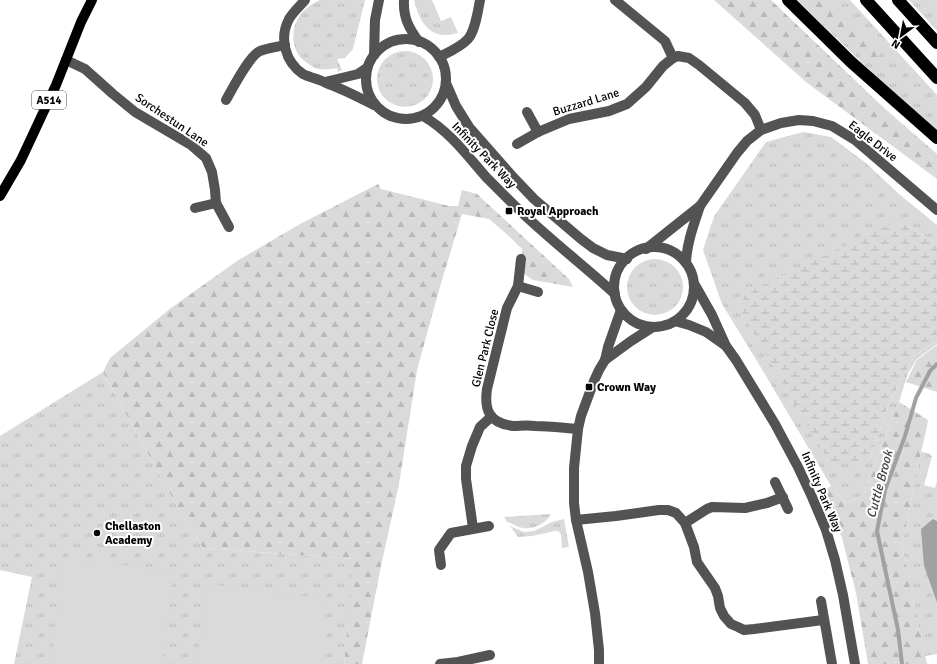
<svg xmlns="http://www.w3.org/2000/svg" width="937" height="664" viewBox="0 0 937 664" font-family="Signika,sans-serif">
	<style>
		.grass { fill: url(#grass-tufts) }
		.forest { fill: url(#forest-firs) }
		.wetland { fill: url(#wetland-marsh) }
		.pitch { fill: #dadada }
		.water { fill: #a1a1a1 }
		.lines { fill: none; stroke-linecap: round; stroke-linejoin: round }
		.stream { stroke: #a1a1a1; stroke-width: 4 }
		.minor { stroke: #535353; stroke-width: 10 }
		.major { stroke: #000; stroke-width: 10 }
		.highway { stroke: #000; stroke-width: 12 }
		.poi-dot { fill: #000; stroke: #fff; stroke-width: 1.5 }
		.labels { text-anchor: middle; stroke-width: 4; stroke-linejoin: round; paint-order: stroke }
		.shield { fill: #fff; stroke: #4c4c4c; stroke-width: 1 }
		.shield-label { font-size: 11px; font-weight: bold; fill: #000 }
		.street-label { font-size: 12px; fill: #000; stroke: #fff }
		.poi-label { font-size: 12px; font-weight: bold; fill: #000; stroke: #fff; text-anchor: start }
		.water-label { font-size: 13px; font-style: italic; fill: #424242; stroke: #fff }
	</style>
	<defs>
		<pattern id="grass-tufts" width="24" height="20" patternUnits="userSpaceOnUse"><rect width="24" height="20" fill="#dadada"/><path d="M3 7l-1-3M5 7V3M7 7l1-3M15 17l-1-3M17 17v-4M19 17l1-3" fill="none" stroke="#b9b9b9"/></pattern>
		<pattern id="forest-firs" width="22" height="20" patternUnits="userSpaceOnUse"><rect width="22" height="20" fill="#dadada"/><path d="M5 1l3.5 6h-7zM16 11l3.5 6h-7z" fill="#b9b9b9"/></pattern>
		<pattern id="wetland-marsh" width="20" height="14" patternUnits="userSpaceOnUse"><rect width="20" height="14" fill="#dadada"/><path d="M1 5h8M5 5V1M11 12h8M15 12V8" fill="none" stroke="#b9b9b9"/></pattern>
	</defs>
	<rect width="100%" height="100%" fill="#fff"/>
	<g class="grass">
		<path d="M320,0H365L353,49L345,58L337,59L342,70L338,72L337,68C331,69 324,70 318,69C315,69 312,66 310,65C306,62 301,59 298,54C291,43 292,26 300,15C305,8 312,4 320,0Z"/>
		<path d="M414,0H432L441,21L451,17L458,33C453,34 447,35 442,35C424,32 418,15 414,0Z"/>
		<path d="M797,0H850L937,95V131L882,82Z"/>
		<path d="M909,0H937V31Z"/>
		<circle cx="405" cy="79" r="28"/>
		<path d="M803,132L831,137L866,163L899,194L937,225V244L906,224L869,461L890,401L914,356L937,341V344L917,359L908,373L899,402L863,495L846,503L831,486L763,371L722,304L703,250L711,225L715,215L766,142Z"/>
		<circle cx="655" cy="287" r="28"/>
		<path d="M103,372L183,517L203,548L355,559L344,664H14L32,577L0,570V436Z"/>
		<path d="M921,452L928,453L932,456L924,485L935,488L937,481V521L933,519L924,566L937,603V654L925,656L902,546Z"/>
		<path d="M551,514C547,523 533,530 523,528C517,527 512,523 507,522L504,517Z"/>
		<path d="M564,519L569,547L562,548L561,534L558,531H555L532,536L518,537L510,526L524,532L534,531L552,522Z"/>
	</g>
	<g class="forest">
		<path d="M714,0H771L883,107L937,154V179L806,82Z"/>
		<path d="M810,0H828L837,10L841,18L846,17L853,20L864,38L876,44L881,53L873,61L866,58L863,50L853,45L851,39L834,30L826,17L814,9Z"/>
		<path d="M378,184L381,189L449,206H458L462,190L477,194L569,279L573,287L533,280L523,273L522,249L510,237L489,219L462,214L439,290L417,370L399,484L381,566L362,664H344L354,559L203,548L183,517L103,372L110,358L171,308L237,261L300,224Z"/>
		<path d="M937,345V392L906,382L917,360Z"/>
		<path d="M899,402L928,420L924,440L921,452L902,546L927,664H868L856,593L842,538L823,491L831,486L846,503L863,495Z"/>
	</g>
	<path class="wetland" d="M893,223L906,224L937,244V341L914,356L890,401L869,461L831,464L803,418L740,309L744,296L756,288Z"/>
	<g class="pitch">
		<path d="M63,558L173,571L162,664H51Z"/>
		<path d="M207,584L328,599L320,664H197Z"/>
	</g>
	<path class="water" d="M933,519L937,521V603L924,566L921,529Z"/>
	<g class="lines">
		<path class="stream" d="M902,664L898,630L877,531L885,490L905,436L916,398L930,371L937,364"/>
		<g class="minor">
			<path d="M305,0C300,6 293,12 289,19C279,38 285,62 303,74C311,78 319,79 326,83C343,89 358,97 374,105"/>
			<path d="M404,0C403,18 409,28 419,42"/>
			<path d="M615,0L665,41L673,58"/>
			<circle cx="406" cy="79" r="40"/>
			<path d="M374,55L375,20L379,0"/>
			<path d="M439,57C449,52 461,47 468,39C475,31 478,11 480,0"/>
			<path d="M66,60L85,69L113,94L135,112L191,145L206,158L212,172L215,190L216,203L229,227"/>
			<path d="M325,82L358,74L367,68"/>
			<path d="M446,83L456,106L469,127L513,177L534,199L581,239L593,248L607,255L627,259"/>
			<path d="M226,100C233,88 249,56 260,51C268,48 277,47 285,45"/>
			<path d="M527,112L538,132"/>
			<path d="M423,116C449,131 466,154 486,177C496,187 506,197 516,207C548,238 582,264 615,294"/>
			<path d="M517,144L538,132L569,119L609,111L627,104L646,87L663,66L673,58L678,56L689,58L699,65L745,103L755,115L761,130"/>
			<path d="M195,208L216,203"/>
			<circle cx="654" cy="287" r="40"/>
			<path d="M646,249L700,206L737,153L747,141L761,130L781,123L799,120L813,121L832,126L855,140L937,210"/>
			<path d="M521,259L518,286L507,308L505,316L487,389C484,410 489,423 513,426C520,426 527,425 535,426C549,426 564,428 578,429"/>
			<path d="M686,262C687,242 694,224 700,206"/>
			<path d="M695,285L712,315L726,346L736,360L775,424L798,467L812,497L826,530L835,560L843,595L855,664"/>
			<path d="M518,286L538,292"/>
			<path d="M675,321L689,325L706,332L726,346"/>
			<path d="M605,360L631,341L653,327"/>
			<path d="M775,482L788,509"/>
			<path d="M576,520L616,516L659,510H668L676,513L685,523L694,547L697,562L715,588L718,596L720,608L724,616L731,624L738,627L744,630L754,629L823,620"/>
			<path d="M685,523L707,509L712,507L745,508L767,503L783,497"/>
			<path d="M473,528L466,479V466L472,446L480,427L491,417"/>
			<path d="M441,565L439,550L451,533L489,526"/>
			<path d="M821,601L832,664"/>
			<path d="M440,664L458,662L490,655"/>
			<path d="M599,664V650L595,613L588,572L576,520L574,503V468L578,429L581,416L594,381L599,370L605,360L608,347L621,310"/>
		</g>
		<path class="major" d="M0,196L21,160L56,85L81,22L92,0"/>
		<g class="highway">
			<path d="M788,0L851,62L937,138"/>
			<path d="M866,0L937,78"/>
			<path d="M898,0L937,43"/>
		</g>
	</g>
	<g class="poi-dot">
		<rect x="505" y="207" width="8" height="8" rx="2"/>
		<rect x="585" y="383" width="8" height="8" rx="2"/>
		<circle cx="97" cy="533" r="4"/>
	</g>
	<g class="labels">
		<rect class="shield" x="32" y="91" width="34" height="18" rx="3"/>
		<g class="shield-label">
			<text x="49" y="104">A514</text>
		</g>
		<g class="street-label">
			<text transform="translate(586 102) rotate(-17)" y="4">Buzzard Lane</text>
			<text transform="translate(172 120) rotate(34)" y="4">Sorchestun Lane</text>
			<text transform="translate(873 141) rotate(38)" y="4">Eagle Drive</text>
			<text transform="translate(484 155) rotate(46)" y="4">Infinity Park Way</text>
			<text transform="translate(485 348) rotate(-76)" y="4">Glen Park Close</text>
			<text transform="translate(822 492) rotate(67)" y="4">Infinity Park Way</text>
		</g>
		<g class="poi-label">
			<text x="517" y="215">Royal Approach</text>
			<text x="597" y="391">Crown Way</text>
			<text x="105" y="530">Chellaston<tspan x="105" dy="14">Academy</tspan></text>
		</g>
		<g class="water-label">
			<text transform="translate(879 484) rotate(-75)" y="5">Cuttle Brook</text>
		</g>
	</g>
	<g transform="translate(901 36) rotate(212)" stroke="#ffffff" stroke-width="3" paint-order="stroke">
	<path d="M0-3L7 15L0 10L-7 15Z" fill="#000000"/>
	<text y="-6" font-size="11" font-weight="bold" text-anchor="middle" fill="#000000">N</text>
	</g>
</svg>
